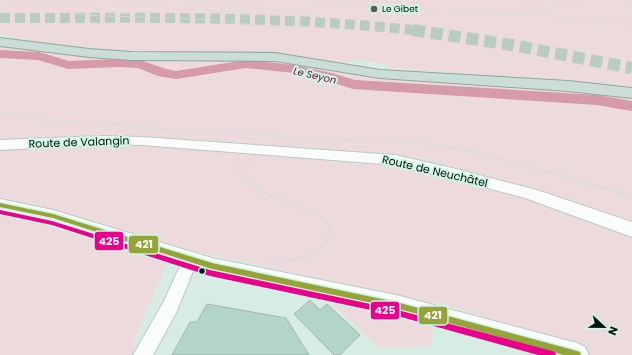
<svg xmlns="http://www.w3.org/2000/svg" width="632" height="355" viewBox="0 0 632 355" font-family="Poppins,sans-serif">
	<style>
		.green { fill: #eddadc }
		.lines { fill: none; stroke-linecap: round; stroke-linejoin: round }
		.river { fill: #d69aa9; fill-rule: evenodd }
		.building { fill: #b3d4c8; stroke: #a4b5af }
		.motorway-tunnel-far1 { stroke: #b8ccc4; stroke-width: 10; stroke-dasharray: 10 5; stroke-linecap: butt }
		.motorway-tunnel { stroke: #b8ccc4; stroke-width: 12; stroke-dasharray: 12 6; stroke-linecap: butt }
		.minor-casing { stroke: #b9cac3; stroke-width: 2 }
		.tertiary-casing { stroke: #b9cac3; stroke-width: 2 }
		.secondary-casing { stroke: #b9cac3; stroke-width: 2 }
		.motorway-casing { stroke: #8da79e; stroke-width: 2 }
		.path-far4 { stroke: #d7dedb; stroke-width: 1; stroke-dasharray: 2 1; stroke-linecap: butt }
		.path-far3 { stroke: #d7dedb; stroke-width: 1.5; stroke-dasharray: 3 1.5; stroke-linecap: butt }
		.path-far2 { stroke: #d7dedb; stroke-width: 2; stroke-dasharray: 3.5 2; stroke-linecap: butt }
		.path-far1 { stroke: #d7dedb; stroke-width: 2.5; stroke-dasharray: 4.5 2.5; stroke-linecap: butt }
		.path { stroke: #d7dedb; stroke-width: 3; stroke-dasharray: 5.5 3; stroke-linecap: butt }
		.minor { fill: #f9fcfb; fill-rule: evenodd }
		.tertiary { fill: #f9fcfb; fill-rule: evenodd }
		.secondary { fill: #f9fcfb; fill-rule: evenodd }
		.motorway { fill: #cbddd7; fill-rule: evenodd }
		.bus-1-casing { stroke: #cff5e6; stroke-width: 3 }
		.bus-2-casing { stroke: #cff5e6; stroke-width: 3 }
		.bus-1 { fill: #94a438; fill-rule: evenodd }
		.bus-2 { fill: #ea008c; fill-rule: evenodd }
		.poi-dot { fill: #4e5f58; stroke: #cff5e6; stroke-width: 1.5 }
		.bus-dot { fill: #05120d; stroke: #cff5e6; stroke-width: 1.5 }
		.labels { text-anchor: middle; stroke-width: 4; stroke-linejoin: round; paint-order: stroke }
		.far-poi-label { font-size: 9px; fill: #05120d; stroke: #cff5e6; text-anchor: start }
		.far-water-label { font-size: 10px; font-style: italic; fill: #650e2f; stroke: #cff5e6 }
		.street-label { font-size: 11px; fill: #05120d; stroke: #cff5e6 }
		.line-badge { stroke: #cff5e6; stroke-width: 1.5 }
		.badge-label { font-size: 11px; text-anchor: middle; font-weight: bold; fill: #fff }
	</style>
	<rect width="100%" height="100%" fill="#d7ede4"/>
	<g class="green">
		<path d="M0,0H632V89L567,82L389,68L385,64C374,63 360,60 349,61C346,62 344,63 340,63C313,59 287,55 259,54C173,51 84,54 0,34Z"/>
		<path d="M0,47C46,53 92,59 139,60C179,62 219,59 260,61C302,63 343,75 386,79L594,94L632,98V355H525L520,328L433,301L432,346L379,348L330,302V281L179,248L165,268L132,345L155,355H0Z"/>
	</g>
	<g class="lines">
		<path class="river" d="M0,50L39,52L69,61L119,59L140,60L166,69L176,71L246,60L294,65L332,73L355,80L597,95L632,101V111L597,105L353,89L328,81L294,73L246,68L176,79L158,76L138,68L119,67L68,69L38,60L0,58Z"/>
	</g>
	<g class="building">
		<path d="M310,300L320,310L327,304L360,335L340,355H334L294,314Z"/>
		<path d="M207,304L286,318L309,355H172L190,322H197Z"/>
	</g>
	<g class="lines">
		<path class="motorway-tunnel-far1" d="M0,18C141,18 281,15 422,31"/>
		<path class="motorway-tunnel" d="M413,30L512,45L632,68"/>
		<g class="minor-casing">
			<path id="minor" d="M190,253L195,255L198,259L176,313L153,355H133L163,303L185,255Z"/>
		</g>
		<g class="tertiary-casing">
			<path id="tertiary" d="M0,199L53,210L212,258L396,295L577,343L585,347L589,355H538L396,315L212,274L53,222L0,211Z"/>
		</g>
		<g class="secondary-casing">
			<path id="secondary" d="M104,136L142,137L395,155L452,168L537,190L632,222V237L525,198L449,178L395,165L142,145L104,144L0,150V140Z"/>
		</g>
		<g class="motorway-casing">
			<path id="motorway" d="M0,38L89,49L131,52L275,53L380,70L568,81L632,88V98L568,91L380,78L275,61L131,60L89,57L0,46Z"/>
		</g>
		<g class="path-far4">
			<path d="M5,0L67,10L82,15L215,20L287,29"/>
			<path d="M36,0L69,3L124,14L130,13"/>
			<path d="M113,0C168,12 224,9 279,16"/>
			<path d="M187,0L313,14"/>
			<path d="M311,0L325,5L414,7L469,15L537,14L586,21L632,24"/>
			<path d="M521,0L547,10"/>
			<path d="M624,0L632,2"/>
			<path d="M370,6L374,4L372,0"/>
			<path d="M508,13L513,11L548,10L555,6L582,0"/>
		</g>
		<path class="path-far3" d="M0,112L41,119"/>
		<g class="path-far2">
			<path d="M35,118L59,122H97L169,130H236L311,142"/>
			<path d="M310,142L369,139L421,143L472,151L577,180"/>
			<path d="M246,180L236,171L239,166L252,160"/>
		</g>
		<g class="path-far1">
			<path d="M245,179C252,186 260,191 268,195C283,202 345,215 326,241C319,250 313,255 301,258"/>
			<path d="M573,179L632,196"/>
		</g>
		<path class="path" d="M264,261H284L305,257"/>
		<use href="#minor" class="minor"/>
		<use href="#tertiary" class="tertiary"/>
		<use href="#secondary" class="secondary"/>
		<use href="#motorway" class="motorway"/>
		<g class="bus-1-casing">
			<path id="bus-1" d="M0,203L53,214L212,263L396,302L577,351L580,352L581,355H563L396,308L212,269L53,218L0,207Z"/>
		</g>
		<g class="bus-2-casing">
			<path id="bus-2" d="M0,210L52,221L210,270L394,309L552,351L555,352L556,355H538L394,315L210,276L52,225L0,214Z"/>
		</g>
		<use href="#bus-1" class="bus-1"/>
		<use href="#bus-2" class="bus-2"/>
	</g>
	<circle class="poi-dot" cx="374" cy="9" r="4"/>
	<circle class="bus-dot" cx="202" cy="271" r="3.5"/>
	<g class="labels">
		<g class="far-poi-label">
			<text x="382" y="12">Le Gibet</text>
		</g>
		<g class="far-water-label">
			<text transform="translate(315 75) rotate(13)" y="4">Le Seyon</text>
		</g>
		<g class="street-label">
			<text transform="translate(79 142) rotate(-2)" y="4">Route de Valangin</text>
			<text transform="translate(435 171) rotate(13)" y="4">Route de Neuchâtel</text>
		</g>
	</g>
	<g class="line-badge">
		<rect x="94" y="231" width="30" height="20" rx="4" fill="#ea008c"/>
		<rect x="128" y="235" width="31" height="19" rx="4" fill="#94a438"/>
		<rect x="370" y="301" width="30" height="19" rx="4" fill="#ea008c"/>
		<rect x="418" y="306" width="30" height="19" rx="4" fill="#94a438"/>
	</g>
	<g class="badge-label">
		<text x="109" y="245">425</text>
		<text x="144" y="248">421</text>
		<text x="385" y="314">425</text>
		<text x="433" y="319">421</text>
	</g>
	<g transform="translate(604 327) rotate(112)" stroke="#cff5e6" stroke-width="3" paint-order="stroke">
	<path d="M0-3L7 15L0 10L-7 15Z" fill="#05120d"/>
	<text y="-6" font-size="11" font-weight="bold" text-anchor="middle" fill="#05120d">N</text>
	</g>
</svg>
